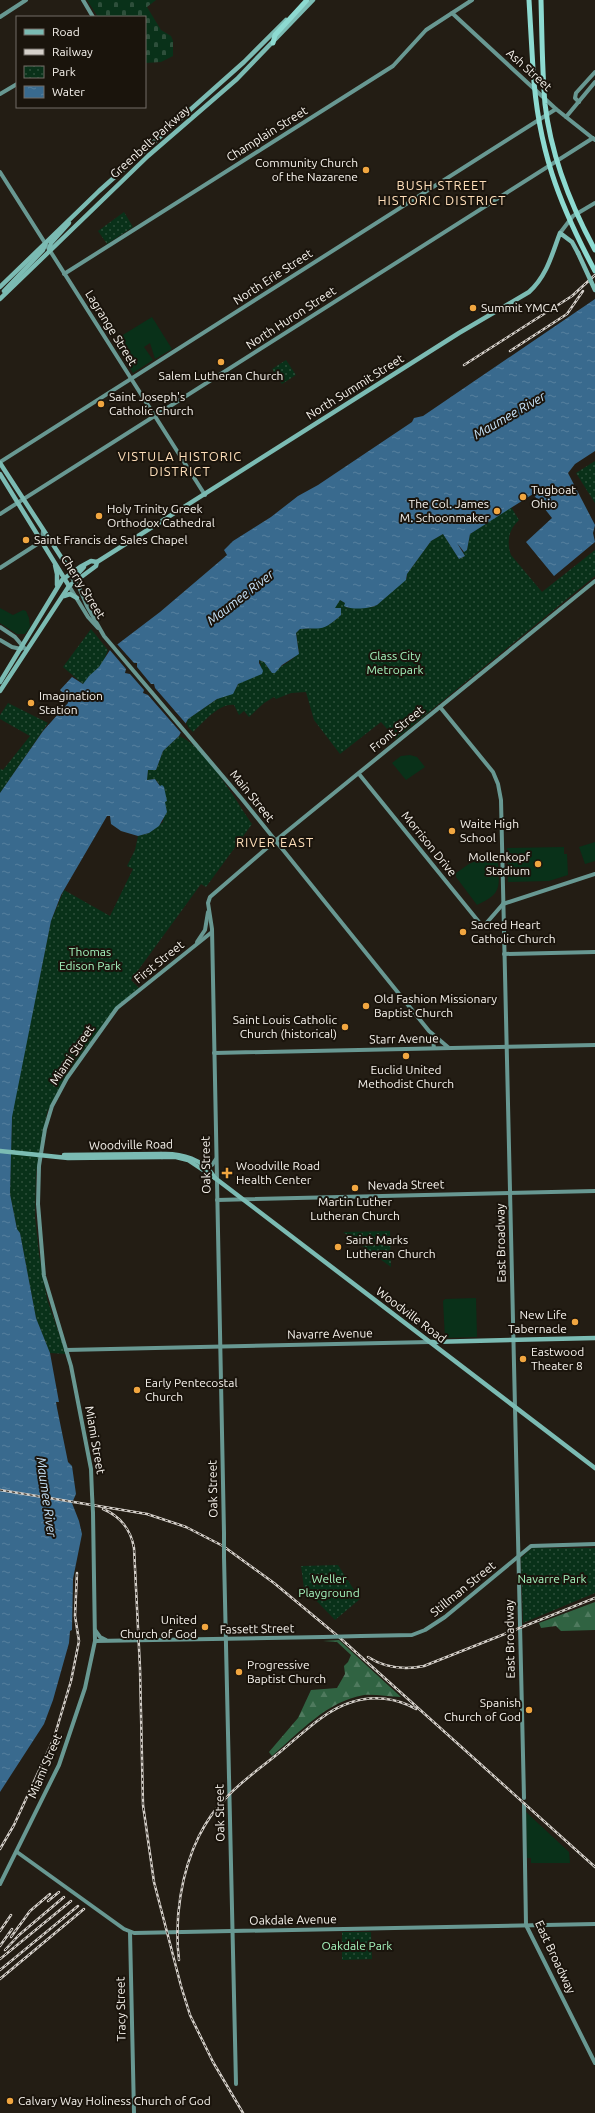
<svg xmlns="http://www.w3.org/2000/svg" width="595" height="2113" viewBox="0 0 595 2113" font-family="Ubuntu,sans-serif">
	<style>
		.green { fill: #093119 }
		.forest { fill: url(#forest-firs) }
		.cemetery { fill: url(#cemetery-stones) }
		.park { fill: url(#park-dots) }
		.water { fill: url(#water-ripples) }
		.pier { fill: #231d14 }
		.lines { fill: none; stroke-linecap: round; stroke-linejoin: round }
		.secondary { stroke: #689892; stroke-width: 4 }
		.primary { stroke: #7bbbb3; stroke-width: 4.5 }
		.highway { stroke: #8ddad1; stroke-width: 5 }
		.rail-casing { stroke: #d5d0ca; stroke-width: 2.5 }
		.rail { stroke: #1a140c; stroke-width: 1; stroke-dasharray: 3; stroke-linecap: butt }
		.secondary-bridge { stroke: #689892; stroke-width: 4 }
		.primary-bridge { stroke: #7bbbb3; stroke-width: 4.5 }
		.highway-bridge { stroke: #8ddad1; stroke-width: 5 }
		.poi-dot { fill: #f1a640; stroke: #1a140c; stroke-width: 1.5 }
		.labels { text-anchor: middle; stroke-width: 4; stroke-linejoin: round; paint-order: stroke }
		.street-label { font-size: 12px; fill: #f7f3ed; stroke: #1a140c }
		.poi-label { font-size: 12px; fill: #f7f3ed; stroke: #1a140c; text-anchor: start }
		.park-label { font-size: 12px; fill: #a5f4bd; stroke: #1a140c }
		.neighbourhood-label { font-size: 13px; letter-spacing: 1px; fill: #fedeb9; stroke: #1a140c }
		.water-label { font-size: 13px; font-style: italic; fill: #c5e1f7; stroke: #1a140c }
	</style>
	<defs>
		<pattern id="forest-firs" width="22" height="20" patternUnits="userSpaceOnUse"><rect width="22" height="20" fill="#306342"/><path d="M5 1l3.5 6h-7zM16 11l3.5 6h-7z" fill="#4f7a5e"/></pattern>
		<pattern id="cemetery-stones" width="16" height="16" patternUnits="userSpaceOnUse"><rect width="16" height="16" fill="#093119"/><path d="M2 7V4a2 2 0 0 1 4 0v3zM10 15v-3a2 2 0 0 1 4 0v3z" fill="#2e4f3b"/></pattern>
		<pattern id="park-dots" width="8" height="8" patternUnits="userSpaceOnUse"><rect width="8" height="8" fill="#093119"/><path d="M2 2h.1M6 6h.1" fill="none" stroke="#2e4f3b" stroke-width="1.8" stroke-linecap="round"/></pattern>
		<pattern id="water-ripples" width="26" height="14" patternUnits="userSpaceOnUse"><rect width="26" height="14" fill="#396a8e"/><path d="M2 4q2-2 4 0t4 0M15 11q2-2 4 0t4 0" fill="none" stroke="#56809e"/></pattern>
	</defs>
	<rect width="100%" height="100%" fill="#231d14"/>
	<g class="green">
		<path d="M152,317L172,349L155,359L150,343L144,347L153,360L133,373L113,341Z"/>
		<path d="M0,608L13,615L23,610L26,611L29,618L30,627L25,634H17L0,623Z"/>
		<path d="M410,755L417,757L425,767L406,780L392,763L401,756Z"/>
		<path d="M595,842V861L585,864L579,847Z"/>
		<path d="M564,847V854H567L568,875L549,881L508,882L507,848Z"/>
		<path d="M487,856L498,861C499,887 503,893 477,905L456,877V873L469,864Z"/>
		<path d="M476,1298L477,1337L445,1338L443,1301L445,1299Z"/>
		<path d="M526,1812L569,1852L570,1863H531V1858H527Z"/>
	</g>
	<g class="forest">
		<path d="M595,1602V1630L561,1631L556,1626L541,1628L539,1623Z"/>
		<path d="M339,1640L401,1697C389,1697 375,1694 364,1695C327,1701 299,1733 272,1756L269,1752L298,1718L311,1690L337,1688L345,1674L344,1666L348,1662L351,1655L337,1642L323,1641Z"/>
	</g>
	<path class="cemetery" d="M87,0H156L147,7L161,30L171,36L173,41V56L161,62L145,63V17H98Z"/>
	<g class="park">
		<path d="M124,212L133,227L107,244L98,231Z"/>
		<path d="M286,360L296,375L282,384L272,369Z"/>
		<path d="M595,461V503L576,473Z"/>
		<path d="M511,507L519,520C509,529 506,542 511,555L542,592L595,550V576L396,739L381,722L340,754L314,720L306,692L291,693L276,699L274,697L264,703L249,717L244,711L239,715L234,705C219,703 203,723 193,732L186,725L188,719L217,699L234,692L238,684L261,666L259,660L264,662L272,673C279,667 295,659 299,652L296,633L300,629C321,627 323,631 341,615L334,608L340,600L345,603L346,607L349,608L372,607L377,605L407,578V574L431,541L443,534L459,559L465,556L463,552L467,550L470,534Z"/>
		<path d="M91,629L108,650L102,664L83,684L63,667Z"/>
		<path d="M8,703L48,723L0,793V769L3,770L30,736L0,719V715Z"/>
		<path d="M179,736C204,745 236,801 252,824L206,887L201,884L131,980L140,989L117,1006L68,1072L47,1112L36,1173L35,1216L39,1254L47,1299L66,1354L50,1353L36,1318L20,1233L17,1229L10,1194L12,1113L51,921L64,890L110,916L133,869L127,866L135,850L138,836L149,833L163,822C165,807 166,790 155,779L147,780L148,769L156,770L163,751Z"/>
		<path d="M390,1231L391,1267L343,1232Z"/>
		<path d="M532,1548H595V1593L523,1623L521,1558Z"/>
		<path d="M338,1565L360,1599L335,1620L304,1588L301,1566Z"/>
		<path d="M342,1932H371L372,1959L342,1960Z"/>
	</g>
	<path class="water" d="M595,299V451L575,464L568,473L595,525L593,533L595,542L554,576L526,542L552,518L533,494L470,534L467,550L464,552L457,543L465,556L459,559L443,534L431,541L407,574L406,580L377,605C369,609 352,610 344,606L345,603L340,600L335,608H341V615C321,633 323,627 300,629L296,633L299,654L282,665L275,673H272L264,662L259,660V663L263,671L262,674L238,684L233,694L217,699L188,719L179,736L163,751L156,770H148L147,780L155,779L160,786L162,785L164,787L167,801L165,802L167,812L159,826L149,833L138,836L121,831L111,824L110,816H107L61,895L51,921L12,1117L10,1194L17,1229L20,1233L36,1318L50,1353L59,1402H56L57,1408L68,1462L72,1466L76,1494L72,1503L79,1521L82,1534L73,1579L72,1630L70,1631L69,1643L53,1700L44,1724L0,1792V793L43,731L68,703V698L60,690L72,677L83,684L89,676L99,667L110,650L160,612L227,555L224,550L233,541L271,517L298,496L318,485L412,422L414,418L423,416Z"/>
	<path class="pier" d="M117,644L134,663H137V667L151,684H154L155,688L188,726L182,734L148,695L143,693L144,690L130,674L125,673L126,669L109,649Z"/>
	<g class="lines">
		<g class="secondary">
			<path d="M83,0L93,17"/>
			<path d="M452,13L556,109L595,140"/>
			<path d="M0,17L26,0"/>
			<path d="M0,94L17,84"/>
			<path d="M579,102L575,98L576,93L595,72"/>
			<path d="M566,117L595,82"/>
			<path d="M0,172L205,495"/>
			<path d="M560,233L573,216L595,203"/>
			<path d="M64,274L393,66L426,30L472,0"/>
			<path d="M0,462L556,109"/>
			<path d="M0,514L593,138"/>
			<path d="M0,568L42,541L43,531"/>
			<path d="M76,580L87,606L104,636L242,799L429,1031L449,1048"/>
			<path d="M69,586L88,617L98,628"/>
			<path d="M0,627L15,637L26,650"/>
			<path d="M0,640L12,647L21,649"/>
			<path d="M440,707L493,772L498,784L501,800L524,1798"/>
			<path d="M359,774L483,927L503,904"/>
			<path d="M503,904L595,874"/>
			<path d="M197,942L205,930L208,912"/>
			<path d="M504,954L595,952"/>
			<path d="M432,1034L434,1048"/>
			<path d="M214,1053L595,1045"/>
			<path d="M204,1166L212,1165L216,1159"/>
			<path d="M217,1200L595,1191"/>
			<path d="M66,1350L430,1342"/>
			<path d="M92,1494L91,1469L71,1366L44,1276L38,1204L39,1166L45,1129L52,1106L67,1078L117,1008L212,932"/>
			<path d="M224,1533L212,929L208,903L210,897L275,841L595,581"/>
			<path d="M224,1557L236,2084"/>
			<path d="M95,1630L100,1637L106,1640"/>
			<path d="M361,1636L412,1635L425,1630L445,1617L531,1546L595,1544"/>
			<path d="M95,1641L323,1637"/>
			<path d="M524,1804L526,1925L595,2063"/>
			<path d="M17,1852L124,1929L134,1933L595,1924"/>
			<path d="M0,1884L59,1765L85,1688L95,1641L93,1513"/>
			<path d="M130,1932L134,2113"/>
		</g>
		<g class="primary">
			<path d="M49,250L51,243L69,223"/>
			<path d="M0,287L99,191L244,62L286,20"/>
			<path d="M4,291L43,250L45,245"/>
			<path d="M0,299L148,156L237,79L313,0"/>
			<path d="M0,463L76,580"/>
			<path d="M0,474L69,586"/>
			<path d="M55,565L57,574V585"/>
			<path d="M73,579L84,567"/>
			<path d="M64,596L70,594L77,598"/>
			<path d="M0,682L62,580L80,567L91,561L97,562"/>
			<path d="M0,691L69,586L96,566L97,562L459,333L529,292C547,276 552,254 560,233L572,242L578,253"/>
			<path d="M0,1151L39,1155"/>
			<path d="M161,1154C181,1153 204,1159 215,1178"/>
			<path d="M162,1157H176L188,1160L215,1178L595,1468"/>
			<path d="M431,1342L595,1338"/>
		</g>
		<g class="highway">
			<path d="M529,0L533,69"/>
			<path d="M273,43L275,35L307,0"/>
		</g>
		<g class="rail-casing">
			<g id="rail">
				<path d="M510,351L567,314L583,291"/>
				<path d="M464,365L572,296L595,275"/>
				<path d="M0,1490L147,1514L186,1527L223,1546L274,1583L339,1637L595,1867"/>
				<path d="M103,1509C120,1516 131,1530 134,1548L140,1668L143,1805L154,1882L181,1986L190,2015L213,2062L243,2113"/>
				<path d="M368,1657C385,1668 404,1670 424,1666L595,1598"/>
				<path d="M0,1849L14,1825L54,1738L71,1681L79,1641L75,1616L77,1573"/>
				<path d="M48,1901L59,1892"/>
				<path d="M0,1931L11,1915"/>
				<path d="M11,1937L30,1911L50,1894"/>
				<path d="M0,1946L12,1929"/>
				<path d="M5,1950L19,1935L64,1897"/>
				<path d="M0,1959L71,1901"/>
				<path d="M179,1960C174,1920 181,1872 199,1836C206,1822 214,1810 225,1799C241,1781 262,1767 280,1752C302,1734 325,1710 352,1702C373,1695 397,1698 416,1709"/>
				<path d="M0,1970L78,1906"/>
				<path d="M0,1979L84,1909"/>
			</g>
		</g>
		<use href="#rail" class="rail"/>
		<g class="secondary-bridge">
			<path d="M92,1494L93,1513"/>
			<path d="M224,1533V1557"/>
			<path d="M323,1637L361,1636"/>
		</g>
		<g class="primary-bridge">
			<path d="M578,253L595,290"/>
			<path d="M39,1155L68,1158L162,1157"/>
			<path d="M64,1155L161,1154"/>
		</g>
		<g class="highway-bridge">
			<path d="M541,0C542,35 542,69 545,104C551,156 570,204 595,250"/>
			<path d="M533,69C538,148 558,202 595,271"/>
		</g>
	</g>
	<g class="poi-dot">
		<circle cx="366" cy="170" r="4"/>
		<circle cx="473" cy="308" r="4"/>
		<circle cx="221" cy="362" r="4"/>
		<circle cx="101" cy="404" r="4"/>
		<circle cx="523" cy="497" r="4"/>
		<circle cx="497" cy="511" r="4"/>
		<circle cx="99" cy="516" r="4"/>
		<circle cx="26" cy="540" r="4"/>
		<circle cx="31" cy="703" r="4"/>
		<circle cx="452" cy="831" r="4"/>
		<circle cx="538" cy="864" r="4"/>
		<circle cx="463" cy="932" r="4"/>
		<circle cx="366" cy="1006" r="4"/>
		<circle cx="345" cy="1027" r="4"/>
		<circle cx="406" cy="1056" r="4"/>
		<path d="M225 1167h4v4h4v4h-4v4h-4v-4h-4v-4h4z"/>
		<circle cx="355" cy="1188" r="4"/>
		<circle cx="338" cy="1247" r="4"/>
		<circle cx="575" cy="1322" r="4"/>
		<circle cx="523" cy="1359" r="4"/>
		<circle cx="137" cy="1390" r="4"/>
		<circle cx="205" cy="1627" r="4"/>
		<circle cx="239" cy="1672" r="4"/>
		<circle cx="529" cy="1710" r="4"/>
		<circle cx="10" cy="2101" r="4"/>
	</g>
	<g class="labels">
		<g class="street-label">
			<text transform="translate(529 70) rotate(42)" y="4">Ash Street</text>
			<text transform="translate(267 134) rotate(-32)" y="4">Champlain Street</text>
			<text transform="translate(150 142) rotate(-42)" y="4">Greenbelt Parkway</text>
			<text transform="translate(273 277) rotate(-33)" y="4">North Erie Street</text>
			<text transform="translate(291 318) rotate(-33)" y="4">North Huron Street</text>
			<text transform="translate(111 328) rotate(58)" y="4">Lagrange Street</text>
			<text transform="translate(355 387) rotate(-32)" y="4">North Summit Street</text>
			<text transform="translate(83 587) rotate(58)" y="4">Cherry Street</text>
			<text transform="translate(397 729) rotate(-39)" y="4">Front Street</text>
			<text transform="translate(252 796) rotate(51)" y="4">Main Street</text>
			<text transform="translate(429 844) rotate(51)" y="4">Morrison Drive</text>
			<text transform="translate(159 962) rotate(-39)" y="4">First Street</text>
			<text transform="translate(404 1039) rotate(-1)" y="4">Starr Avenue</text>
			<text transform="translate(72 1055) rotate(-56)" y="4">Miami Street</text>
			<text transform="translate(131 1145) rotate(-1)" y="4">Woodville Road</text>
			<text transform="translate(206 1165) rotate(-91)" y="4">Oak Street</text>
			<text transform="translate(406 1185) rotate(-1)" y="4">Nevada Street</text>
			<text transform="translate(501 1243) rotate(-91)" y="4">East Broadway</text>
			<text transform="translate(411 1315) rotate(37)" y="4">Woodville Road</text>
			<text transform="translate(330 1334) rotate(-1)" y="4">Navarre Avenue</text>
			<text transform="translate(95 1440) rotate(80)" y="4">Miami Street</text>
			<text transform="translate(213 1489) rotate(-91)" y="4">Oak Street</text>
			<text transform="translate(463 1589) rotate(-39)" y="4">Stillman Street</text>
			<text transform="translate(257 1629) rotate(-1)" y="4">Fassett Street</text>
			<text transform="translate(510 1639) rotate(-91)" y="4">East Broadway</text>
			<text transform="translate(45 1766) rotate(-67)" y="4">Miami Street</text>
			<text transform="translate(220 1813) rotate(-91)" y="4">Oak Street</text>
			<text transform="translate(293 1920) rotate(-1)" y="4">Oakdale Avenue</text>
			<text transform="translate(555 1957) rotate(65)" y="4">East Broadway</text>
			<text transform="translate(121 2009) rotate(-91)" y="4">Tracy Street</text>
		</g>
		<g class="poi-label">
			<text x="358" y="167" text-anchor="end">Community Church<tspan x="358" dy="14">of the Nazarene</tspan></text>
			<text x="481" y="312">Summit YMCA</text>
			<text x="221" y="380" text-anchor="middle">Salem Lutheran Church</text>
			<text x="109" y="401">Saint Joseph's<tspan x="109" dy="14">Catholic Church</tspan></text>
			<text x="531" y="494">Tugboat<tspan x="531" dy="14">Ohio</tspan></text>
			<text x="489" y="508" text-anchor="end">The Col. James<tspan x="489" dy="14">M. Schoonmaker</tspan></text>
			<text x="107" y="513">Holy Trinity Greek<tspan x="107" dy="14">Orthodox Cathedral</tspan></text>
			<text x="34" y="544">Saint Francis de Sales Chapel</text>
			<text x="39" y="700">Imagination<tspan x="39" dy="14">Station</tspan></text>
			<text x="460" y="828">Waite High<tspan x="460" dy="14">School</tspan></text>
			<text x="530" y="861" text-anchor="end">Mollenkopf<tspan x="530" dy="14">Stadium</tspan></text>
			<text x="471" y="929">Sacred Heart<tspan x="471" dy="14">Catholic Church</tspan></text>
			<text x="374" y="1003">Old Fashion Missionary<tspan x="374" dy="14">Baptist Church</tspan></text>
			<text x="337" y="1024" text-anchor="end">Saint Louis Catholic<tspan x="337" dy="14">Church (historical)</tspan></text>
			<text x="406" y="1074" text-anchor="middle">Euclid United<tspan x="406" dy="14">Methodist Church</tspan></text>
			<text x="236" y="1170">Woodville Road<tspan x="236" dy="14">Health Center</tspan></text>
			<text x="355" y="1206" text-anchor="middle">Martin Luther<tspan x="355" dy="14">Lutheran Church</tspan></text>
			<text x="346" y="1244">Saint Marks<tspan x="346" dy="14">Lutheran Church</tspan></text>
			<text x="567" y="1319" text-anchor="end">New Life<tspan x="567" dy="14">Tabernacle</tspan></text>
			<text x="531" y="1356">Eastwood<tspan x="531" dy="14">Theater 8</tspan></text>
			<text x="145" y="1387">Early Pentecostal<tspan x="145" dy="14">Church</tspan></text>
			<text x="197" y="1624" text-anchor="end">United<tspan x="197" dy="14">Church of God</tspan></text>
			<text x="247" y="1669">Progressive<tspan x="247" dy="14">Baptist Church</tspan></text>
			<text x="521" y="1707" text-anchor="end">Spanish<tspan x="521" dy="14">Church of God</tspan></text>
			<text x="18" y="2105">Calvary Way Holiness Church of God</text>
		</g>
		<g class="park-label">
			<text x="395" y="660">Glass City<tspan x="395" dy="14">Metropark</tspan></text>
			<text x="90" y="956">Thomas<tspan x="90" dy="14">Edison Park</tspan></text>
			<text x="329" y="1583">Weller<tspan x="329" dy="14">Playground</tspan></text>
			<text x="552" y="1583">Navarre Park</text>
			<text x="357" y="1950">Oakdale Park</text>
		</g>
		<g class="neighbourhood-label">
			<text x="442" y="190">BUSH STREET<tspan x="442" dy="15">HISTORIC DISTRICT</tspan></text>
			<text x="180" y="461">VISTULA HISTORIC<tspan x="180" dy="15">DISTRICT</tspan></text>
			<text x="275" y="847">RIVER EAST</text>
		</g>
		<g class="water-label">
			<text transform="translate(509 415) rotate(-30)" y="5">Maumee River</text>
			<text transform="translate(240 597) rotate(-38)" y="5">Maumee River</text>
			<text transform="translate(47 1497) rotate(82)" y="5">Maumee River</text>
		</g>
	</g>
	<rect x="16" y="16" width="130" height="92" fill="#1a140c" stroke="#726d66"/>
	<rect x="24" y="29" width="20" height="6" fill="#7bbbb3" stroke="#726d66"/>
	<text x="52" y="36" font-size="12" fill="#f7f3ed">Road</text>
	<rect x="24" y="49" width="20" height="6" fill="#d5d0ca" stroke="#726d66"/>
	<text x="52" y="56" font-size="12" fill="#f7f3ed">Railway</text>
	<rect x="24" y="66" width="20" height="12" fill="url(#park-dots)" stroke="#726d66"/>
	<text x="52" y="76" font-size="12" fill="#f7f3ed">Park</text>
	<rect x="24" y="86" width="20" height="12" fill="url(#water-ripples)" stroke="#726d66"/>
	<text x="52" y="96" font-size="12" fill="#f7f3ed">Water</text>
</svg>
